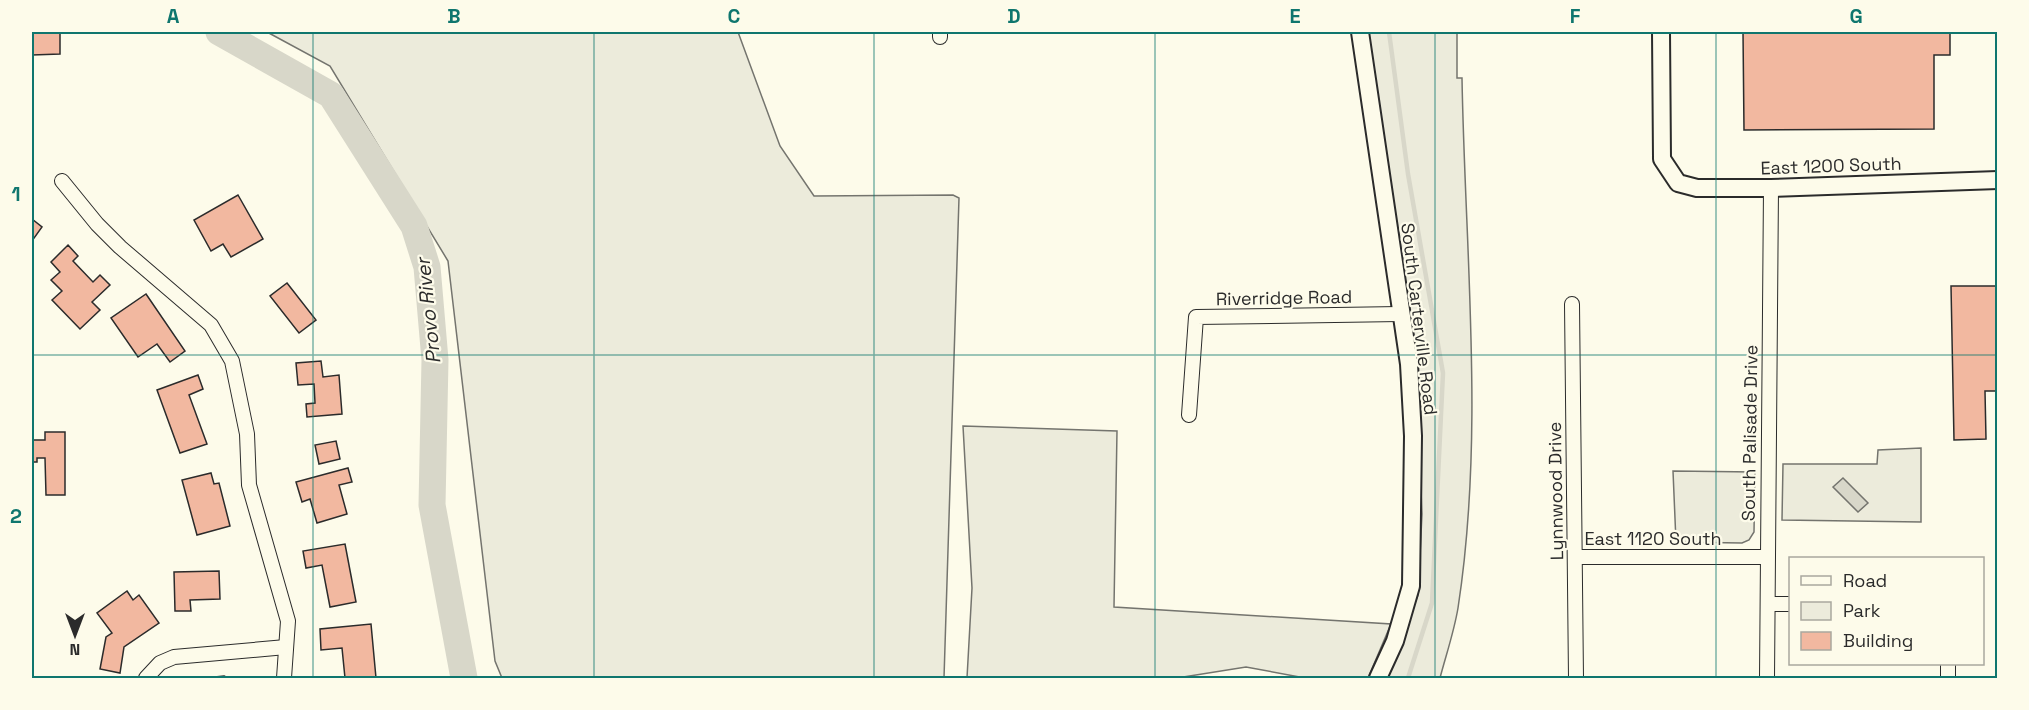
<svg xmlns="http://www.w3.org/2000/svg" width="2029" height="710" viewBox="0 0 2029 710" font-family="'Space Grotesk',sans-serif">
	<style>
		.green { fill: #ecebdb; stroke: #74746e; stroke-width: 1.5 }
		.water { fill: #d8d7c9; stroke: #74746e; stroke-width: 1.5 }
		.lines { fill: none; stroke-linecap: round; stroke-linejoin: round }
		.stream { stroke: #d8d7c9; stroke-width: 4.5 }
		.river { stroke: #d8d7c9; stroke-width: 27 }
		.building { fill: #f2b8a0; stroke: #2b2b2b; stroke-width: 1.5 }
		.minor-casing { stroke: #2b2b2b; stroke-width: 16 }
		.tertiary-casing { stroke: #2b2b2b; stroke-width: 20 }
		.minor { stroke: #fdfbea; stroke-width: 14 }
		.tertiary { stroke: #fdfbea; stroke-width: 16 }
		.grid { fill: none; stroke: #0f766e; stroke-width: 1.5; stroke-opacity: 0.55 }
		.labels { text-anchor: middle; stroke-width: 4.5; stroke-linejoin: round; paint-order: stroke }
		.street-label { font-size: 18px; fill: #2b2b2b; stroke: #fdfbea }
		.water-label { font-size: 20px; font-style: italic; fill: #2b2b2b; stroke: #fdfbea }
		.neatline { fill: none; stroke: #0f766e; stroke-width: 2 }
		.grid-label { font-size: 20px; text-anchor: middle; font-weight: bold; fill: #0f766e }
	</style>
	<rect width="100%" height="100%" fill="#fdfbea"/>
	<g class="green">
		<path d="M267,32H738L780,146L814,196L953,195L959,198L944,678H502L495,661L448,261L330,66Z"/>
		<path d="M1365,32H1457V78H1462C1465,254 1485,433 1458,608C1454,632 1446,655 1440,678H1386L1418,595L1422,514L1416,370Z"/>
		<path d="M963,426L1117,431L1114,607L1391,624L1368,678H1305L1246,667L1177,678H967L972,588Z"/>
		<path d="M1921,448V522L1782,520L1783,464H1877L1878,450Z"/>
		<path d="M1673,471L1755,472L1754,532L1749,540L1742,543L1676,542Z"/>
	</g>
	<path class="water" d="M1843,478L1868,503L1858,512L1833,487Z"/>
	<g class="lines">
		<path class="stream" d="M1389,32L1408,174L1443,373L1432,603L1408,678"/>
		<path class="river" d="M219,32L331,95L414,226L427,267L435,360L432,505L464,678"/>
	</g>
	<g class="building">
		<path d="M32,32H60V54L32,55Z"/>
		<path d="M1743,32H1950V55H1934V129L1744,130Z"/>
		<path d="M238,195L263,239L231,257L223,244L211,251L194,220Z"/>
		<path d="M32,219L42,227L32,241Z"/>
		<path d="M68,245L78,256L73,261L93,282L100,275L110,285L92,302L100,310L80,329L52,300L62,291L51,280L60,272L51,262Z"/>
		<path d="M287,283L316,320L299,333L270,296Z"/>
		<path d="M1951,286H1998V391H1985L1986,439L1954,440Z"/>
		<path d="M146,294L185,351L170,362L157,344L138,357L111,318Z"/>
		<path d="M321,361L323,377L339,375L342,414L307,417L306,404L315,403L314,384L298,385L296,363Z"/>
		<path d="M198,375L203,389L189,395L207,444L180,453L157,390Z"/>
		<path d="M45,432H65V495H46L45,458H37V462H32V440H45Z"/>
		<path d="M336,441L340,459L319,464L315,445Z"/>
		<path d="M348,468L352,482L339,485L347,514L317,523L310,499L302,502L296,482Z"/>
		<path d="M211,473L214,484L219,483L230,526L197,535L182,480Z"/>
		<path d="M345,544L356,602L330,607L322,565L306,568L303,551Z"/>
		<path d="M219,571L220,599L190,600L191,611H175L174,572Z"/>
		<path d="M127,591L133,600L139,595L159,623L124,647L120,673L100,669L106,637L112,633L97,613Z"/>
		<path d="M371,624L376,678H345L342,648L321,650L320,629Z"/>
		<path d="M224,676L228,678H205Z"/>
	</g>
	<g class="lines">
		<g class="minor-casing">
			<g id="minor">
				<path d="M940,32V37"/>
				<path d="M62,181L97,224L120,247L211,325L232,361L247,434L249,485L288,621L284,678"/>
				<path d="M1572,304L1576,678"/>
				<path d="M1189,415L1196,317L1400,314"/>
				<path d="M1575,557H1766"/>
				<path d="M1768,604H1790"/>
				<path d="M146,678L160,663L174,657L286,647"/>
				<path d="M1767,678L1771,188"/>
				<path d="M1948,678V664"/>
			</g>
		</g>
		<g class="tertiary-casing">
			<g id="tertiary">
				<path d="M1360,32L1409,364L1413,436L1411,586L1395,641L1378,678"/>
				<path d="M1661,32L1662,159L1678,183L1697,188H1771L1998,180"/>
			</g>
		</g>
		<use href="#minor" class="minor"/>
		<use href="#tertiary" class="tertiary"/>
	</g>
	<path class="grid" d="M313,32V678M594,32V678M874,32V678M1155,32V678M1435,32V678M1716,32V678M32,355H1998"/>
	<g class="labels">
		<g class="street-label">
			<text transform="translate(1831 166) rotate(-2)" y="6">East 1200 South</text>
			<text transform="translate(1284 298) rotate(-1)" y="6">Riverridge Road</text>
			<text transform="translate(1419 319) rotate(83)" y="6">South Carterville Road</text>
			<text transform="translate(1750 433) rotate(-89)" y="6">South Palisade Drive</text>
			<text transform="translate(1556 491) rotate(-91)" y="6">Lynnwood Drive</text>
			<text x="1653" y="545">East 1120 South</text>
		</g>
		<g class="water-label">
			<text transform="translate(428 311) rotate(-96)" y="7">Provo River</text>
		</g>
	</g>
	<rect width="2029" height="710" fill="none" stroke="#fdfbea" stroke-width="66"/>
	<rect x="1789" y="557" width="195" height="108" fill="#fdfbea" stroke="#a9a89e" stroke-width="1.5"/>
	<rect x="1801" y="576" width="30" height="9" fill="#fdfbea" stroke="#a9a89e" stroke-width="1.5"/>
	<text x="1843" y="587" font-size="18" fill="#2b2b2b">Road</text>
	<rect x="1801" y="602" width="30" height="18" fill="#ecebdb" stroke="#a9a89e" stroke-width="1.5"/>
	<text x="1843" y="617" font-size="18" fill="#2b2b2b">Park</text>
	<rect x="1801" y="632" width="30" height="18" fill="#f2b8a0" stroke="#a9a89e" stroke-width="1.5"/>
	<text x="1843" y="647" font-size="18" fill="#2b2b2b">Building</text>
	<g transform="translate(75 635) rotate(180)" stroke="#fdfbea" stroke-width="4.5" paint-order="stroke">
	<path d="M0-4.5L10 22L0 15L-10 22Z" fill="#2b2b2b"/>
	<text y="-9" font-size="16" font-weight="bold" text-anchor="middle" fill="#2b2b2b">N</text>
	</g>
	<rect x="33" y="33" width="1963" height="644" class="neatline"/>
	<g class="grid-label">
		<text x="173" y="23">A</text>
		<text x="454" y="23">B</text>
		<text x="734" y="23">C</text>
		<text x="1014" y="23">D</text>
		<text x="1295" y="23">E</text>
		<text x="1575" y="23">F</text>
		<text x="1856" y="23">G</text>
		<text x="16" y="201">1</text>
		<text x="16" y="523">2</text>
	</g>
</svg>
